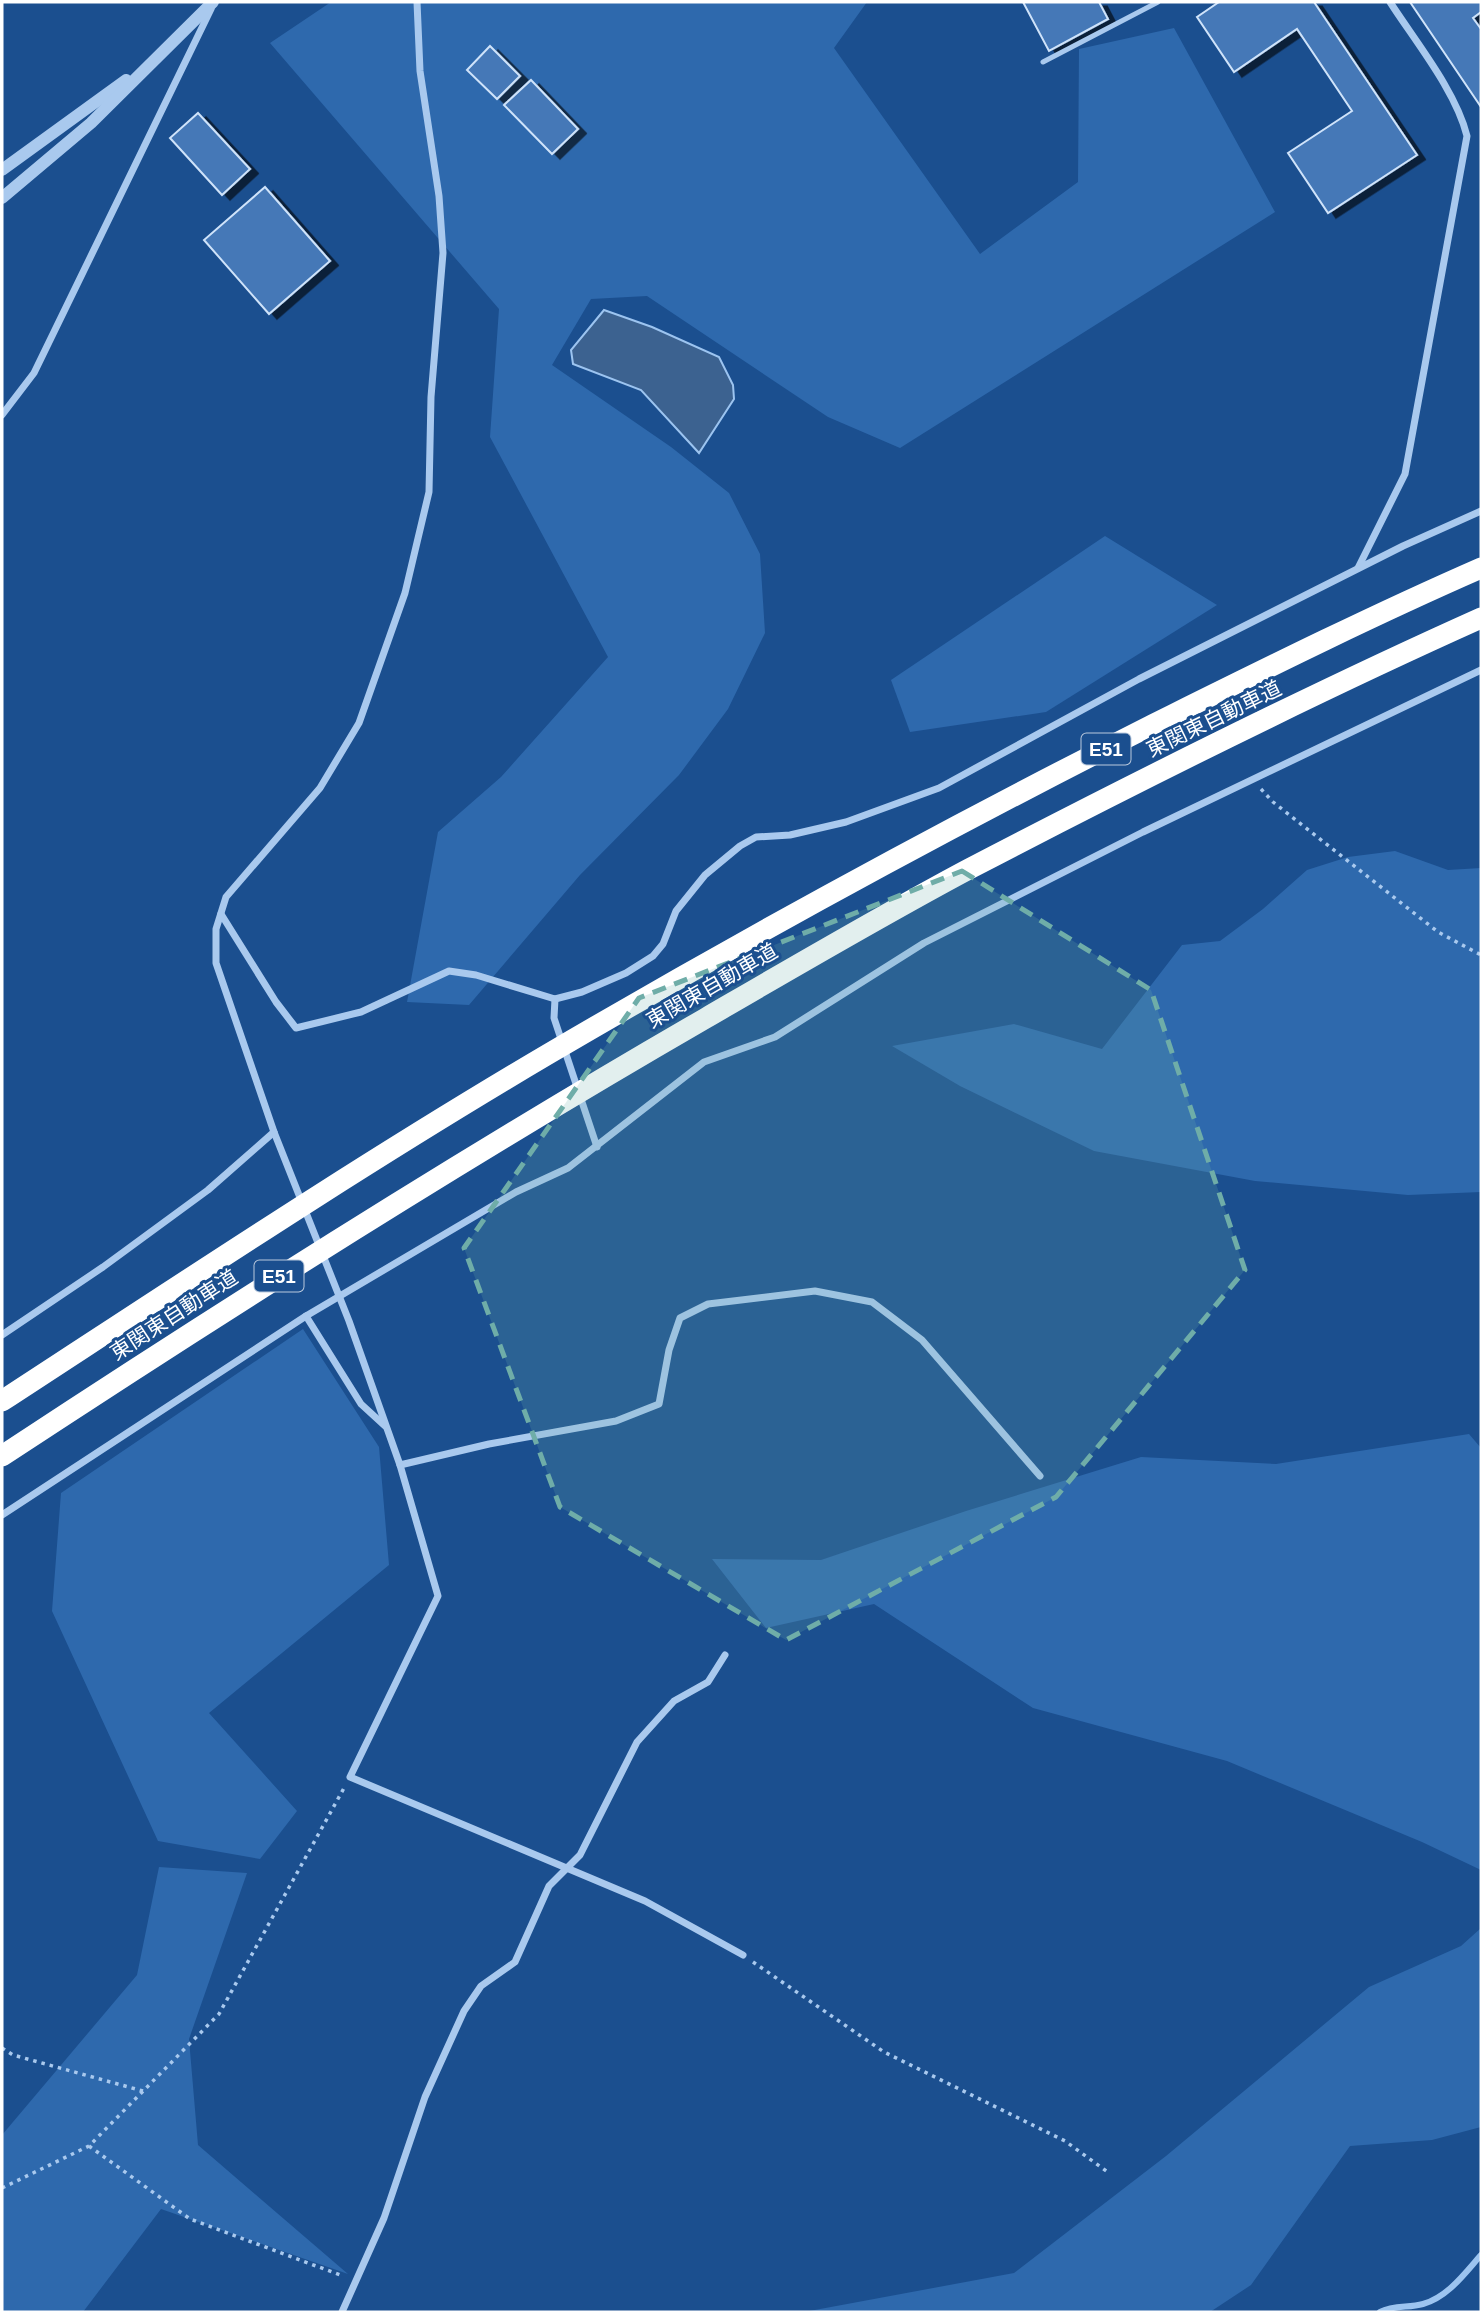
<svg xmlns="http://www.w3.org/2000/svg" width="1483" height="2314" viewBox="0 0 1483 2314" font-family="Helvetica,'Noto Sans JP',sans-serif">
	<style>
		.green { fill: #2e69ad }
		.water { fill: #3c6290; stroke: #9cc4f0; stroke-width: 2 }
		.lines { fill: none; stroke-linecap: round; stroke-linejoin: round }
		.stream { stroke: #9cc4f0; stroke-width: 6 }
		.building { fill: #4478b7; stroke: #cfe3fa; stroke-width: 2; filter: url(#shadow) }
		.path { stroke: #a9c9ee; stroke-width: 3.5; stroke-dasharray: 3.5 5; stroke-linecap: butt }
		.service { stroke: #a9c9ee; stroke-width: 5 }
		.minor { stroke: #a9c9ee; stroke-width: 7 }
		.tertiary { stroke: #a9c9ee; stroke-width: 12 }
		.motorway { stroke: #fff; stroke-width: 21 }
		.marked { fill: #6fada8; fill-opacity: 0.2; stroke: #6fada8; stroke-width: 5; stroke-dasharray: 14 9; stroke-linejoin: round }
		.labels { text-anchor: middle; stroke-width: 6; stroke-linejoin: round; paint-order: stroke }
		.shield { fill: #1b4f8f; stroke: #bbcadd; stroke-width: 2 }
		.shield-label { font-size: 19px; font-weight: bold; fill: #fff }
		.street-label { font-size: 21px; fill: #fff; stroke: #1b4f8f }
	</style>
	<defs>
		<filter id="shadow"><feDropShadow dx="8" dy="4.5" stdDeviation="0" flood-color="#0009"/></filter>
	</defs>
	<rect width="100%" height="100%" fill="#1b4f8f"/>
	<g class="green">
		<path d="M331,2H867L834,48L980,254L1078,182L1079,49L1174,28L1275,212L900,448L828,417L647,296L591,299L552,365L671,447L729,493L760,554L765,633L728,709L679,775L580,875L469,1005L407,1002L438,832L501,777L608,657L490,437L499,309L270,43Z"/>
		<path d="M1105,536L1217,605L1046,712L910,732L891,680Z"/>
		<path d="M1395,851L1448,870L1481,868V1192L1408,1195L1255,1181L1094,1151L960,1086L892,1046L1014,1024L1102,1049L1182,945L1220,941L1263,909L1307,870L1348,857Z"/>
		<path d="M303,1329L379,1447L389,1565L209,1713L297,1811L260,1859L158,1841L52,1611L61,1493Z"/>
		<path d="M1469,1434L1481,1448V1870L1422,1842L1227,1761L1033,1708L874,1604L766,1628L712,1559L821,1560L966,1511L1141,1457L1276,1464Z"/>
		<path d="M159,1867L247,1873L189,2039L198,2145L348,2274L161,2209L83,2312H2V2135L137,1975Z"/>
		<path d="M1481,1928V2127L1432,2140L1350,2146L1251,2285L1210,2312H804L1014,2273L1166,2156L1369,1987L1461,1946Z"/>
	</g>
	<path class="water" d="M604,310L652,327L719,357L733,385L734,399L699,453L641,390L573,364L571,350Z"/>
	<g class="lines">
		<path class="stream" d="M1380,2312C1394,2305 1408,2308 1423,2304C1448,2297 1465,2273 1481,2255"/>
	</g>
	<g class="building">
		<path d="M1023,2H1099L1108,19L1049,51Z"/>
		<path d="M1219,2H1314L1417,155L1328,213L1288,153L1352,111L1297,29L1234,72L1197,17Z"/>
		<path d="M1410,2H1481V12L1473,18L1481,29V107Z"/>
		<path d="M490,46L520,76L497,99L467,70Z"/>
		<path d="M531,80L578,129L552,154L504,105Z"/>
		<path d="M198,113L250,169L222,195L170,138Z"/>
		<path d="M265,187L330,261L269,314L204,240Z"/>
	</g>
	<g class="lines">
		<g class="path">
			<path d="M1261,789L1273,802L1438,932L1481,955"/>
			<path d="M753,1962L884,2052L1065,2141L1109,2173"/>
			<path d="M2,2048L13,2055L143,2091"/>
			<path d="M89,2146L190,2219L343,2276"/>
			<path d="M2,2188L89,2146L219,2014L344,1788"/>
		</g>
		<path class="service" d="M1043,62L1158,2"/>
		<g class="minor">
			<path d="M417,2L420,71L439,196L443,253L431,397L429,492L405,593L359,723L320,788L226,897L216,929V963L274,1132L349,1321L400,1465L489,1444L616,1421L659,1404L669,1350L680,1318L708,1304L815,1291L872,1302L922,1340L1040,1476"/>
			<path d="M2,415L34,373L211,9"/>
			<path d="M1358,568L1405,474L1467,136C1456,91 1415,41 1390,2"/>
			<path d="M221,914L276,1002L296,1028L361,1012L449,971L476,975L555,999L582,992L626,973L653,956L663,944L676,911L705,875L740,846L756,837L790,835L846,822L939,788L1139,679L1403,546L1481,511"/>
			<path d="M555,999L554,1018L597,1147"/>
			<path d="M306,1316L361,1404L385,1426"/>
			<path d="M2,1335L103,1267L208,1190L274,1132"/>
			<path d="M400,1465L438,1596L350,1777L645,1901L743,1955"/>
			<path d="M2,1515L306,1316L516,1192L568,1168L704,1062L775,1037L924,943L1143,832L1481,670"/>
			<path d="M342,2312L384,2218L425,2097L464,2011L481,1986L515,1962L549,1886L580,1855L637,1742L674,1701L708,1682L725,1655"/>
		</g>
		<g class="tertiary">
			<path d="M2,170L126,80"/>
			<path d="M2,198L91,123L213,2"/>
		</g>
		<g class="motorway">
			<path d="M2,1401C183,1283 363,1163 550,1053C746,938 946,829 1150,726C1259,672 1369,617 1481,568"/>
			<path d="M2,1456C233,1304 467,1156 706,1018C792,968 879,917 967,870C1136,782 1307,696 1481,618"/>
		</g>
	</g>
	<path class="marked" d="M962,871L1151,990L1245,1270L1056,1497L786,1640L560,1507L464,1248L639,998Z"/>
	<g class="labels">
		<g class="shield">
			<rect x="1081.5" y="733.5" width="49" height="31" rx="5"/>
			<rect x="254.5" y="1260.5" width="49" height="31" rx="5"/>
		</g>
		<g class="shield-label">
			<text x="1106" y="756">E51</text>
			<text x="279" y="1283">E51</text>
		</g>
		<g class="street-label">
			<text transform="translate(1214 719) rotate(-26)" y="7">東関東自動車道</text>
			<text transform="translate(712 986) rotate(-30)" y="7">東関東自動車道</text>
			<text transform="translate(174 1315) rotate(-33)" y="7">東関東自動車道</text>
		</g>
	</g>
	<rect width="1483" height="2314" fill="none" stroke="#ffffff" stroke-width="7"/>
</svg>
